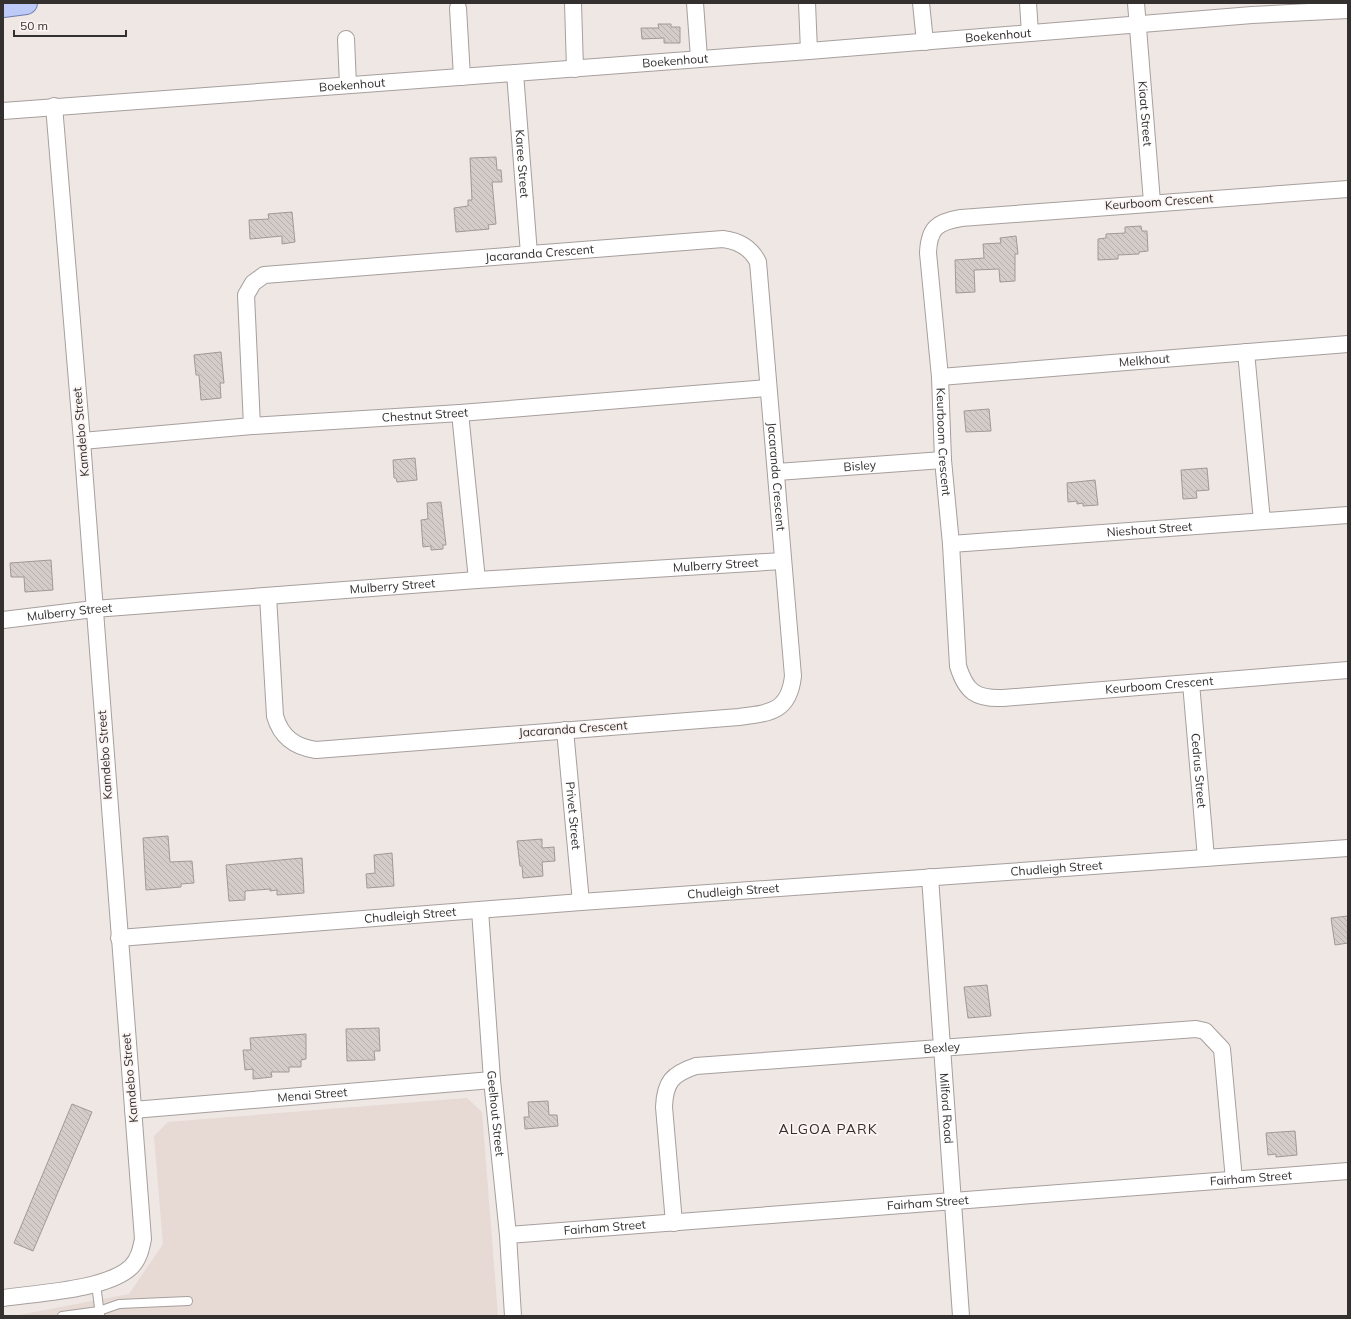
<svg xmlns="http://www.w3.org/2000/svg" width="1351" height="1319" viewBox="0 0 1351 1319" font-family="Mulish,sans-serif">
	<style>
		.built { fill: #e7d9d3 }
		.building { fill: url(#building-back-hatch); stroke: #a09a97 }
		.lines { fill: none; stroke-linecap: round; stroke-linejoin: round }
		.lane-casing { stroke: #a69f9d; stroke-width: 10 }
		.street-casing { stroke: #a69f9d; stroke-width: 18 }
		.primary-casing { stroke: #707cae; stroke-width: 24 }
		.lane { stroke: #fff; stroke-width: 8 }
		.street { stroke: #fff; stroke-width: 16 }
		.primary { stroke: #bdc9f7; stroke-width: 22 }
		.labels { text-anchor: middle; stroke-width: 3.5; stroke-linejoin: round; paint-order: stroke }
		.street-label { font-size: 12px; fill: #33302f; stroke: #fbf4f2 }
		.quarter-label { font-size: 14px; letter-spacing: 1px; fill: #33302f; stroke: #fbf4f2 }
	</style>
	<defs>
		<pattern id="building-back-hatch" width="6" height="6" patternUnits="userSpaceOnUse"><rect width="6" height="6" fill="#d3ccc9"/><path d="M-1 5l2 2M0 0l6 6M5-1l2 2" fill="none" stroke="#b6b0ad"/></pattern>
	</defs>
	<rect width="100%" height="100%" fill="#eee7e4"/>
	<path class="built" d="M467,1098L482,1112L498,1316H14L129,1294L163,1244L154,1136L168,1122Z"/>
	<g class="building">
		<path d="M658,24H671V27H680V43H664V38L642,39L641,28H659Z"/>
		<path d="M496,157L497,170H501L502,182H492L496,224L488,225L489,229L456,232L454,208L468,206V200H472L470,158Z"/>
		<path d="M292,212L295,242L282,244V236L250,239L249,220L269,219L268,214Z"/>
		<path d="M1141,226L1142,231H1147L1148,251L1139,252V254L1118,255V259L1098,260V239L1106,238V234L1125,233V227Z"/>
		<path d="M1016,236L1018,254H1015V281L1000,282L999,269L974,270L975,292L956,293L955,260L984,258L983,244L1001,243L1000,238Z"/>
		<path d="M221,352L224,383H220L221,398L201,400L199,375H196L194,355Z"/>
		<path d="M989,409L991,431L966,432L964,411Z"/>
		<path d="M415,458L417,480L397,482L396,478H394L393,460Z"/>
		<path d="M1207,468L1209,490L1196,491L1197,498L1183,499L1181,470Z"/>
		<path d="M1095,480L1098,505L1083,506V503L1077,504V501L1068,502L1067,483Z"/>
		<path d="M441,502L446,545H443V549L431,550V546L423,547L421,520L428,519L427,503Z"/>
		<path d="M51,560L53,590L25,592L24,577H11L10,563Z"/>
		<path d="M168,836L170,862L192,861L194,883L181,884V887L146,890L143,838Z"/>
		<path d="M542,839V848L554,847L555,861L542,862L543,876L523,878L522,866H520L517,841Z"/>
		<path d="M392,853L394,886L367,888L366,874L375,873L374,855Z"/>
		<path d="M302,858L304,893L277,895V890L270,891V889L245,891V900L229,901L226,865Z"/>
		<path d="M1348,916V943L1335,945L1331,918Z"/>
		<path d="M987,985L991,1016L968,1018L964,987Z"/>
		<path d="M379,1028L380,1051H374L375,1060L347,1061L346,1029Z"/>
		<path d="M306,1034V1059L301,1060V1067H289V1072H271L272,1077L253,1079V1069L245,1070L243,1050H251L250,1038Z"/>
		<path d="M548,1101L549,1115H557L558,1126L525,1129L524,1117H529L528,1102Z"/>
		<path d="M72,1104L92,1112L33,1251L14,1243Z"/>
		<path d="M1295,1131L1297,1155L1276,1157V1154L1268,1155L1266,1133Z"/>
	</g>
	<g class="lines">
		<g class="lane-casing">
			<g id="lane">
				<path d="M96,1284L100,1315"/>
				<path d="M62,1316L99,1311L119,1304L188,1301"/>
			</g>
		</g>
		<g class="street-casing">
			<g id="street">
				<path d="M573,3L575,69"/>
				<path d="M695,3L699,58"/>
				<path d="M807,3L809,51"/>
				<path d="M921,3L925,42"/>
				<path d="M1028,3L1030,33"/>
				<path id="s1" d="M1136,3L1152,202"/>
				<path d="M458,8L462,77"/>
				<path d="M346,39L348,85"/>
				<path id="s2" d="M515,73L529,254"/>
				<path id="s3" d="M3,111L809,51L1252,15L1348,10"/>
				<path id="s4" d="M1348,189L961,218C937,222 929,228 928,253L940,377L943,460L951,544L958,666C966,692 976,699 1003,698L1348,670"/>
				<path d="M1246,352L1262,521"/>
				<path id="s5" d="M940,377L1348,344"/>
				<path d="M460,413L477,580"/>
				<path id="s6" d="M252,426L246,295L253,283L264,275L723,239C739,241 751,248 758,262L793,676C789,712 770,713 739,717L316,750C295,747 281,737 275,716L268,596"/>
				<path id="s7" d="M82,441L252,426L460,413L768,388"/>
				<path id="s8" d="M777,472L943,460"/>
				<path id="s9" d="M951,544L1348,515"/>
				<path id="s10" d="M3,620L94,609L477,580L782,561"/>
				<path id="s11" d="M1191,683L1206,858"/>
				<path id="s12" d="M565,730L581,902"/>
				<path id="s13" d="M930,877L961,1316"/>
				<path id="s14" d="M480,910L492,1080L508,1235L513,1316"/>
				<path id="s15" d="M119,938L581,902L1348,848"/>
				<path id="s16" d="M133,1110L492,1080"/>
				<path id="s17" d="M674,1223L664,1107C665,1082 672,1074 696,1066L1196,1029L1205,1031L1222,1049L1234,1180"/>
				<path id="s18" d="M508,1235L1348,1171"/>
				<path d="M3,1298C36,1293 107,1290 131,1267C139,1259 141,1249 143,1239L82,441L54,106"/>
			</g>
		</g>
		<g class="primary-casing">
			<path id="primary" d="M3,6L26,3"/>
		</g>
		<use href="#lane" class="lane"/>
		<use href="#street" class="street"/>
		<use href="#primary" class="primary"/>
	</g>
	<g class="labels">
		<g class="street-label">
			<text dy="4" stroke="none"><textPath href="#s3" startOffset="998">Boekenhout</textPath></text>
			<text dy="4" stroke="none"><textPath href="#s3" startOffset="674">Boekenhout</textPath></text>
			<text dy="4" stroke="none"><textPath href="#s3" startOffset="350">Boekenhout</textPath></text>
			<text dy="4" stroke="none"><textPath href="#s1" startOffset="111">Kiaat Street</textPath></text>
			<text dy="4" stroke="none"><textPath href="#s2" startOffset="91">Karee Street</textPath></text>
			<text transform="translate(1159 202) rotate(-4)" y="4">Keurboom Crescent</text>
			<text dy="4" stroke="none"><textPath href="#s6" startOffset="435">Jacaranda Crescent</textPath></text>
			<text dy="4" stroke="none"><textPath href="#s5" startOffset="205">Melkhout</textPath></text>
			<text dy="4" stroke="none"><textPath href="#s7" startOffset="344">Chestnut Street</textPath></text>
			<text transform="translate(81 432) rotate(-95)" y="4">Kamdebo Street</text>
			<text dy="4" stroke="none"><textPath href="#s4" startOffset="632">Keurboom Crescent</textPath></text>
			<text dy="4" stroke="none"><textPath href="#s8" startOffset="83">Bisley</textPath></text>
			<text dy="4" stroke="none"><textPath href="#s6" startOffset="878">Jacaranda Crescent</textPath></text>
			<text dy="4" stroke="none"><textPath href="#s9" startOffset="199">Nieshout Street</textPath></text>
			<text dy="4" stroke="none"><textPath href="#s10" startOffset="715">Mulberry Street</textPath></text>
			<text dy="4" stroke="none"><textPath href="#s10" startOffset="391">Mulberry Street</textPath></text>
			<text dy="4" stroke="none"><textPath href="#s10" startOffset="67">Mulberry Street</textPath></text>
			<text dy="4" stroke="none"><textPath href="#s4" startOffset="1075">Keurboom Crescent</textPath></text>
			<text transform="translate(573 729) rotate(-4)" y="4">Jacaranda Crescent</text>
			<text transform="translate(105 755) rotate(-94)" y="4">Kamdebo Street</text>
			<text dy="4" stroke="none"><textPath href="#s11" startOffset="88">Cedrus Street</textPath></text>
			<text dy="4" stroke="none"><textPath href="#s12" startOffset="86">Privet Street</textPath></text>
			<text dy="4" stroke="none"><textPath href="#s15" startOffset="940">Chudleigh Street</textPath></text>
			<text dy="4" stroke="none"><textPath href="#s15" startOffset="616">Chudleigh Street</textPath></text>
			<text dy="4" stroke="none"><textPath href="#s15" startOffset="292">Chudleigh Street</textPath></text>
			<text dy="4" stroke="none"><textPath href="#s17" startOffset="420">Bexley</textPath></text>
			<text transform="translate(130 1078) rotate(-95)" y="4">Kamdebo Street</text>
			<text dy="4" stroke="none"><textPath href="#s16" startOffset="180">Menai Street</textPath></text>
			<text dy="4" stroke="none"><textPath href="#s13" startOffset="232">Milford Road</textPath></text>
			<text dy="4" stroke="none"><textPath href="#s14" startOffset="204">Geelhout Street</textPath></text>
			<text dy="4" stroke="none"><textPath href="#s18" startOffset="745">Fairham Street</textPath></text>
			<text dy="4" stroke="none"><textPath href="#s18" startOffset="421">Fairham Street</textPath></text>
			<text dy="4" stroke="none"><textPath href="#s18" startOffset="97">Fairham Street</textPath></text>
		</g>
		<g class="quarter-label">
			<text x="828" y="1134">ALGOA PARK</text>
		</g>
	</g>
	<rect width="1351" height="1319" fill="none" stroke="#33302f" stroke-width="8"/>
	<path d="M14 30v6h112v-6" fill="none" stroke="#33302f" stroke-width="2"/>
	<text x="20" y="30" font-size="12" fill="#33302f" stroke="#fbf4f2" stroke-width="3" paint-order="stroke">50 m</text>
</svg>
